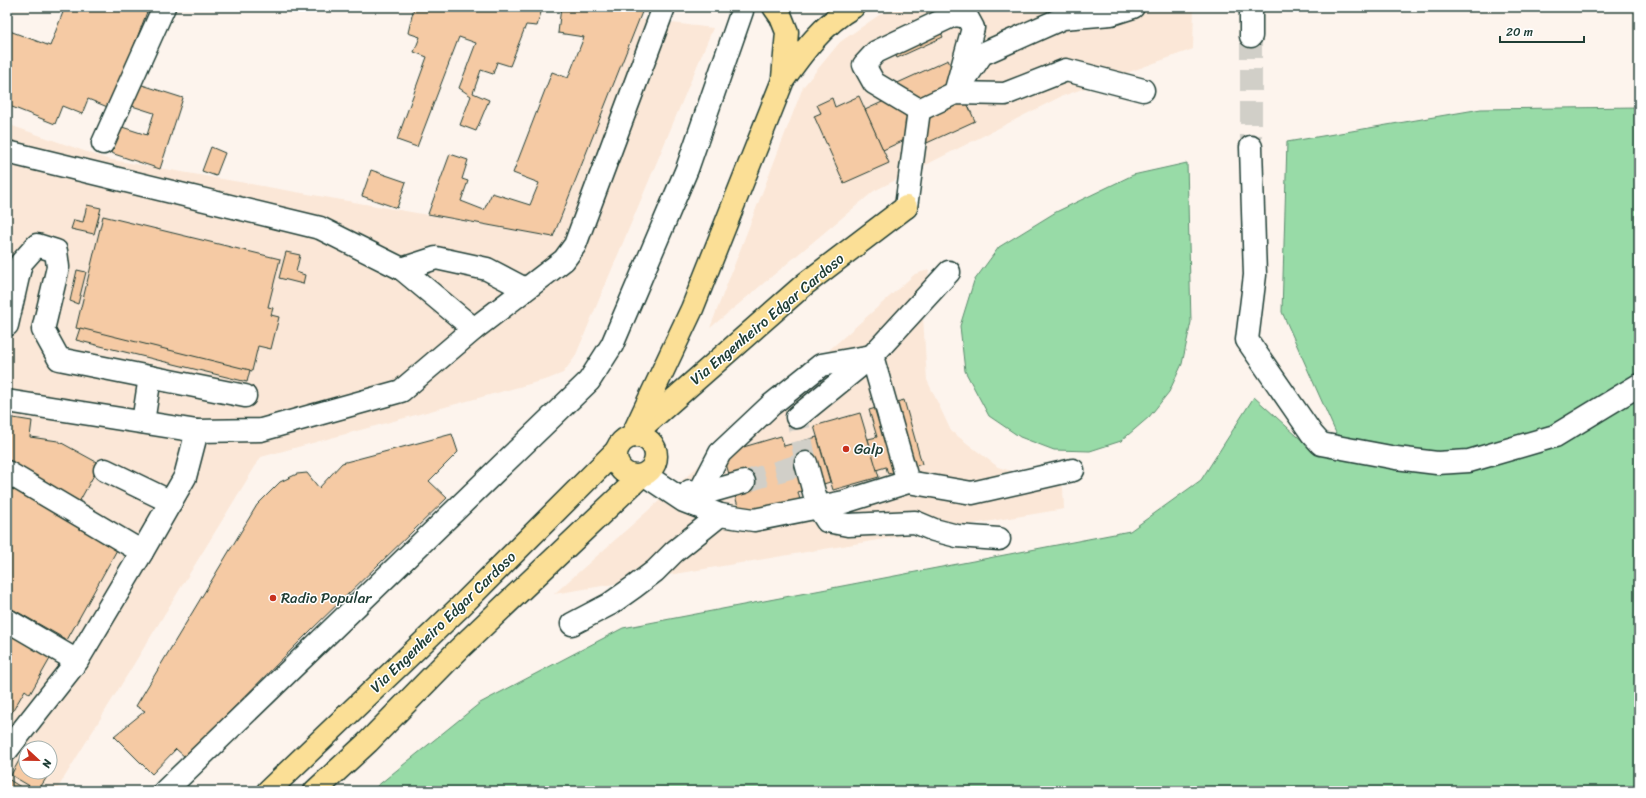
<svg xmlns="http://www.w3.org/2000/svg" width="1646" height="798" viewBox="0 0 1646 798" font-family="Sriracha,sans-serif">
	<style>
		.built { fill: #fbe7d7; fill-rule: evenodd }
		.green { fill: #98dba7; stroke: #5c8c6e }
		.building { fill: #f5caa4; stroke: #1f3d34 }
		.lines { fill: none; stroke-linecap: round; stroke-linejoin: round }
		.minor-tunnel { stroke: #d1cfc8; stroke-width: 22; stroke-dasharray: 22 11; stroke-linecap: butt }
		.minor-casing { stroke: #1f3d34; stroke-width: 25 }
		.major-casing { stroke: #1f3d34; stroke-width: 25 }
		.minor { stroke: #fff; stroke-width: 22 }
		.major { stroke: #fbdf96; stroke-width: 22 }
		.poi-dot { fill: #c8321e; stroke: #fff; stroke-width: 1.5 }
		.labels { text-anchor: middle; stroke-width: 3; stroke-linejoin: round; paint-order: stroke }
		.street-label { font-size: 15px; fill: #1f3d34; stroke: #fff }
		.poi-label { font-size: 15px; fill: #1f3d34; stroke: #fff; text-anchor: start }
	</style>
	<rect width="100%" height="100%" fill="#fdf4ed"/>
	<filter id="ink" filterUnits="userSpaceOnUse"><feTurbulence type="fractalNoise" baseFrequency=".025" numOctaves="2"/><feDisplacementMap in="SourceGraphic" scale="8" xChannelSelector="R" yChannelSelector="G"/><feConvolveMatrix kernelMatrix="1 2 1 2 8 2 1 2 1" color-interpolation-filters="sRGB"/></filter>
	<g filter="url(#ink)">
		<g class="built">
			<path d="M897,7H1194L1193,49L1060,97L874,191L710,328L803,87L840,42L879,15Z"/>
			<path d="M639,19L713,28L575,357L563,373L548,379L261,457L56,791H7V124L107,159L554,237ZM26,748H50V772H26Z"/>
			<path d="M929,270L923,317L927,380L951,431L998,467L1063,487L1064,509L554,594L915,274Z"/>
		</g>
		<g class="green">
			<path d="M1639,107V791H371L480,703L623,628L1130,531L1201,480L1254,397L1318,455L1336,433L1282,312L1287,142L1481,109Z"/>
			<path d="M1187,163L1191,322L1182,364L1169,392L1149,417L1121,441L1090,451L1054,450L1020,437L989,416L965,371L960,326L974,281L999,247L1056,212L1133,175Z"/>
		</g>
		<g class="building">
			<path d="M65,7H93L101,10L102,7H134L147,12L110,108L88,99L82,114L62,106L55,124L7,105V30L50,46Z"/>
			<path d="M414,7H551V10L542,9L537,26L526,25L510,66L497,62L493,74L481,70L473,93L489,100L476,131L460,125L471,96L459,88L476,43L459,37L417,147L397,140L427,57L414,52L420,37L408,33Z"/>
			<path d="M561,7H644L553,237L428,214L450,154L468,160L462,179L468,181L461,201L484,210L492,193L530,205L539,183L513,173L552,72L568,78L584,37L558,33Z"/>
			<path d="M933,16L943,37L897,58L887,36Z"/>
			<path d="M948,60L975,121L918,147L913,136L883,150L865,110L895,96L891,86Z"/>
			<path d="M136,83L183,98L160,169L111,153L119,126L147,135L154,113L129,105Z"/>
			<path d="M859,96L889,163L844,183L814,116L821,113L817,105L832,98L835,107Z"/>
			<path d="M211,147L225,153L216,176L202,171Z"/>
			<path d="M371,170L406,182L397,208L362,196Z"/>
			<path d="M87,205L101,208L94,234L71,229L74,220L83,222Z"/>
			<path d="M103,216L280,259L268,307L273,308L271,315L279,317L271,349L258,346L252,371L76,328Z"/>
			<path d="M286,252L300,255L296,272L305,275L303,284L279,278Z"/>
			<path d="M77,270L86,272L78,304L70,301Z"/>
			<path d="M80,328L250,370L247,382L76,340Z"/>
			<path d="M904,400L922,464L888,474L886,467L876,470L868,439L877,437L869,410Z"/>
			<path d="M860,413L879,477L833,490L814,426Z"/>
			<path d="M7,417L32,421L30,437L58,441L100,464L78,504L7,465Z"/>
			<path d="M452,434L458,452L429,481L447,498L310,631L185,757L176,749L152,774L114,736L145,711L136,706L257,505L280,482L297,474L307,473L319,488L342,463Z"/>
			<path d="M781,436L784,446L817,437L830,482L798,492L800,500L741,517L723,453Z"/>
			<path d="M7,485L118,548L67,640L7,606Z"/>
			<path d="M7,632L51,657L30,694L25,690L7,721Z"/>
			<path d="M26,748V772H50L38,791L11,775Z"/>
			<path d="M8,779L27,791H7Z"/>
		</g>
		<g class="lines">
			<g class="minor-tunnel">
				<path d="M1251,36V147"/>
				<path d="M744,482L806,463L797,417"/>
			</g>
			<g class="minor-casing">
				<g id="minor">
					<path d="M1251,36V7"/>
					<path d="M965,79L982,54L1063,18L1111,14L1133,7"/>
					<path d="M919,110L874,83L864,65L876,52L954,15L967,17L973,28L955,93"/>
					<path d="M919,110L955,93L1005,94L1066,70L1143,90"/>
					<path d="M103,143L164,7"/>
					<path d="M1251,147L1255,275L1247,340L1312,434L1321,444L1396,458L1437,463L1469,461L1555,436L1639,385"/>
					<path d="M7,152L320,228L402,269L474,329"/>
					<path d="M906,207L919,110"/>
					<path d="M402,269L436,258L487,269L525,289"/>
					<path d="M7,325L21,263L37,245L56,251L58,267L43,330L59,359L245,396"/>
					<path d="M7,401L197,431L261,430L401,391L474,329L564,260L575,245L664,7"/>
					<path d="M797,417L872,356L949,272"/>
					<path d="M143,422L150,377"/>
					<path d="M806,463L818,507L827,521L848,525L915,522L934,530L957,536L999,539"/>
					<path d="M105,470L171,502"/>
					<path d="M7,472L142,552L77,661L7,620"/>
					<path d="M645,475L684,501L720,515L754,520L844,502L908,482L972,493L1073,470"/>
					<path d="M690,491L698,495L744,482"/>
					<path d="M698,495L720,453L771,405L821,365L872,356L908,482"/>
					<path d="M142,552L185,477L197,431"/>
					<path d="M572,624L610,604L634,587L655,571L674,552L720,515"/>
					<path d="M7,750L77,661"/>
					<path d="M165,791L589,381L612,345L687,169L742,11V7"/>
				</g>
			</g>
			<g class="major-casing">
				<g id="major">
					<path d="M774,7L781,17L787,32L783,78"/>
					<path d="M639,430L805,284L906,207"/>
					<circle cx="636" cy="456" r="20"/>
					<path d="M632,436L692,309L783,80C803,52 823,24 853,7"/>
					<path d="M268,791L460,607L616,451"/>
					<path d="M315,791L368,742L459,649L640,477"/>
				</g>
			</g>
			<use href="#minor" class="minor"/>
			<use href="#major" class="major"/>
		</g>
	</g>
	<g class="poi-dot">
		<circle cx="846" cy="449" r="4"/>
		<circle cx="273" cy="598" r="4"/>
	</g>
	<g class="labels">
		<g class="street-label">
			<text transform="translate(767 319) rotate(-40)" y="5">Via Engenheiro Edgar Cardoso</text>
			<text transform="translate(443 622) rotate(-44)" y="5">Via Engenheiro Edgar Cardoso</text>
		</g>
		<g class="poi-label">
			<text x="854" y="454">Galp</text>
			<text x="281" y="603">Radio Popular</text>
		</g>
	</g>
	<rect width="1646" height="798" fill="none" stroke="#fff" stroke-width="24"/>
	<rect x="12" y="12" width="1622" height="774" fill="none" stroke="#1f3d34" stroke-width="1.5" filter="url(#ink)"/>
	<g transform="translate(38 760) rotate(112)"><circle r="19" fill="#ffffff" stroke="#a5b1ae"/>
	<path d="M0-3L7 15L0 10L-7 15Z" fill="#c8321e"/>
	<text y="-6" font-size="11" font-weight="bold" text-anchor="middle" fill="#1f3d34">N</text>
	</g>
	<path d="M1500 36v6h84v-6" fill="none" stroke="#1f3d34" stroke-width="2"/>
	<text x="1506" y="36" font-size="12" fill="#1f3d34" stroke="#ffffff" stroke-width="3" paint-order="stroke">20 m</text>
</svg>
